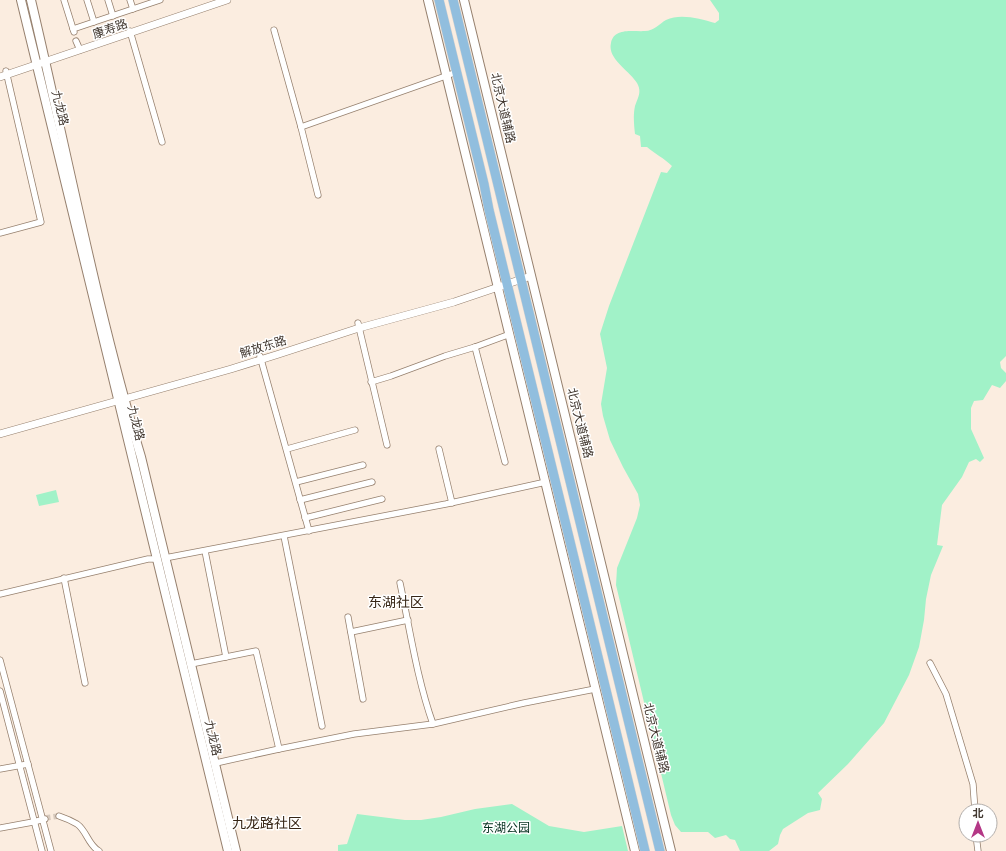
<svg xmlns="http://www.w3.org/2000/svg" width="1006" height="851" viewBox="0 0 1006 851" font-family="'Titillium Web','Noto Sans SC',sans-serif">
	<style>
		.green { fill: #a1f2c8 }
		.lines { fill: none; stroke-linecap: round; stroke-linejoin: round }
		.minor-tunnel { stroke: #d6c9bd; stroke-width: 5.5; stroke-dasharray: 5.5 3; stroke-linecap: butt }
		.minor-casing { stroke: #96806e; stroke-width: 7 }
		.tertiary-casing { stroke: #96806e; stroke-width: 8 }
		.secondary-casing { stroke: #96806e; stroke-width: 10 }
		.primary-casing { stroke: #d5d3d1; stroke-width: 10 }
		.minor { stroke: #fff; stroke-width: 5.5 }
		.tertiary { stroke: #fff; stroke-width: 7 }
		.secondary { stroke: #fff; stroke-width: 8 }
		.primary { stroke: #91bede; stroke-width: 9 }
		.labels { text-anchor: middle; stroke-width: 3; stroke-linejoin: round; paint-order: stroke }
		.street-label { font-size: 12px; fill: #423830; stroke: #fff }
		.park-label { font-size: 12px; fill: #063220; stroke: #fff }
		.quarter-label { font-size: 14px; fill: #362515; stroke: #fff }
	</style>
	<rect width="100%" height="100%" fill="#fbede0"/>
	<g class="green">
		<path d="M710,0H1006V356L1000,362L1001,368L1006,373V381L1000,388L992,385L983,400L974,401L971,408V429L984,458L980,462L976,459L969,462L962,477L942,505L937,545L943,546L931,575L926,599L924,620L919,647L909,675L884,723L848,764L818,793L822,799L820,810L808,813L783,829L780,835L778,844L769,851H740L735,840L730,839L726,835L715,838L708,832H681L675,825L671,815L616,585L617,568L637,518L640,505L638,494L623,467L610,440L603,416L601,404L607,368L600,334L609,306L661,172L667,173L672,166C664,158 655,154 647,147H641L640,136L635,134C634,125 633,115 635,106C638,97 642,92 637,83C630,71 607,59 611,43C614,27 634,32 645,31C654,31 659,24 666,20C681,13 700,19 715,23L719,20V13Z"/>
		<path d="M56,490L59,502L39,506L36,495Z"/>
		<path d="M512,804L549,826L584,832L622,826L628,851H338V845L347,844L357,814L405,820H421L441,817L475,809Z"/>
	</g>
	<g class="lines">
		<path class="minor-tunnel" d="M45,818L59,816"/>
		<g class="minor-casing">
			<g id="minor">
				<path d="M64,0L74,32"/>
				<path d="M87,0L94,22"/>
				<path d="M108,0L113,16"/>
				<path d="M130,0L133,9"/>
				<path d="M73,29L160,0"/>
				<path d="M274,30L301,127L318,195"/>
				<path d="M130,31L162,142"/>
				<path d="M76,41L80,50"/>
				<path d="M301,127L457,72"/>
				<path d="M0,233L41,222L6,71"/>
				<path d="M358,323L387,445"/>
				<path d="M475,347L505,462"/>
				<path d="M260,356L309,531"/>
				<path d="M371,382L391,376L445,356L475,347L510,334"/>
				<path d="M287,449L355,430"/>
				<path d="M439,449L452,503"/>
				<path d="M296,482L363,465"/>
				<path d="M300,500L372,482"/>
				<path d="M305,518L382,499"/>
				<path d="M284,536L322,726"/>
				<path d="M205,551L226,657"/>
				<path d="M165,558L446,504L546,482"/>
				<path d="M64,578L85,683"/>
				<path d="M400,583C410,630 417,679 433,724"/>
				<path d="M0,594L148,559H157"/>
				<path d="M348,617L363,699"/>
				<path d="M351,632L408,620"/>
				<path d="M0,660L51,851"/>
				<path d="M930,663L946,694L973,784L975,811"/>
				<path d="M191,664L256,651L279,749"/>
				<path d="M0,691L42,851"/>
				<path d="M216,763L279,749L354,734L433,724L524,703L595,689"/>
				<path d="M0,769L28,764"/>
				<path d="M59,816C65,818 72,821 77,824C87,831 88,845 99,851"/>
				<path d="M0,828L33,822L45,819"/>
				<path d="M976,835L978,851"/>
			</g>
		</g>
		<g class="tertiary-casing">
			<g id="tertiary">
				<path d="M0,77L227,0"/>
				<path d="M0,434L231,369L279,354L359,328L454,302L531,276"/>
			</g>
		</g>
		<g class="secondary-casing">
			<g id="secondary">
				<path d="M21,0L228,851"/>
				<path d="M31,0C67,152 96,307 141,457L236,851"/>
				<path d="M428,0L635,851"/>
				<path d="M464,0L671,851"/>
			</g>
		</g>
		<g class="primary-casing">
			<g id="primary">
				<path d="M439,0L484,184L489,210C542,424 593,637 645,851"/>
				<path d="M453,0L660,851"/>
			</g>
		</g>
		<use href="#minor" class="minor"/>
		<use href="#tertiary" class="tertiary"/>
		<use href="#secondary" class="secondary"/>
		<use href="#primary" class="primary"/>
	</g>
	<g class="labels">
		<g class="street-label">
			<text transform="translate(110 29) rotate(-19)" y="4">康寿路</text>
			<text transform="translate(60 108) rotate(76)" y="4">九龙路</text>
			<text transform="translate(503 108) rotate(77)" y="4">北京大道辅路</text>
			<text transform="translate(263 347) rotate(-17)" y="4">解放东路</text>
			<text transform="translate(136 423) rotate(76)" y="4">九龙路</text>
			<text transform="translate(580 423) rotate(76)" y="4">北京大道辅路</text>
			<text transform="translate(213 738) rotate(77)" y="4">九龙路</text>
			<text transform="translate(656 738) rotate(76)" y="4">北京大道辅路</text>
		</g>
		<g class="park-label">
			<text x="506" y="832">东湖公园</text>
		</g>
		<g class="quarter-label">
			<text x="396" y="607">东湖社区</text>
			<text x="267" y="828">九龙路社区</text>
		</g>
	</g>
	<g transform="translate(978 823)"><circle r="19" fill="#ffffff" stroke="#b3afac"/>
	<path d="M0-3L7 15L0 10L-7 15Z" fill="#b43786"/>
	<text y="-6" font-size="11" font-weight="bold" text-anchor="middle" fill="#423830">北</text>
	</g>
</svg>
